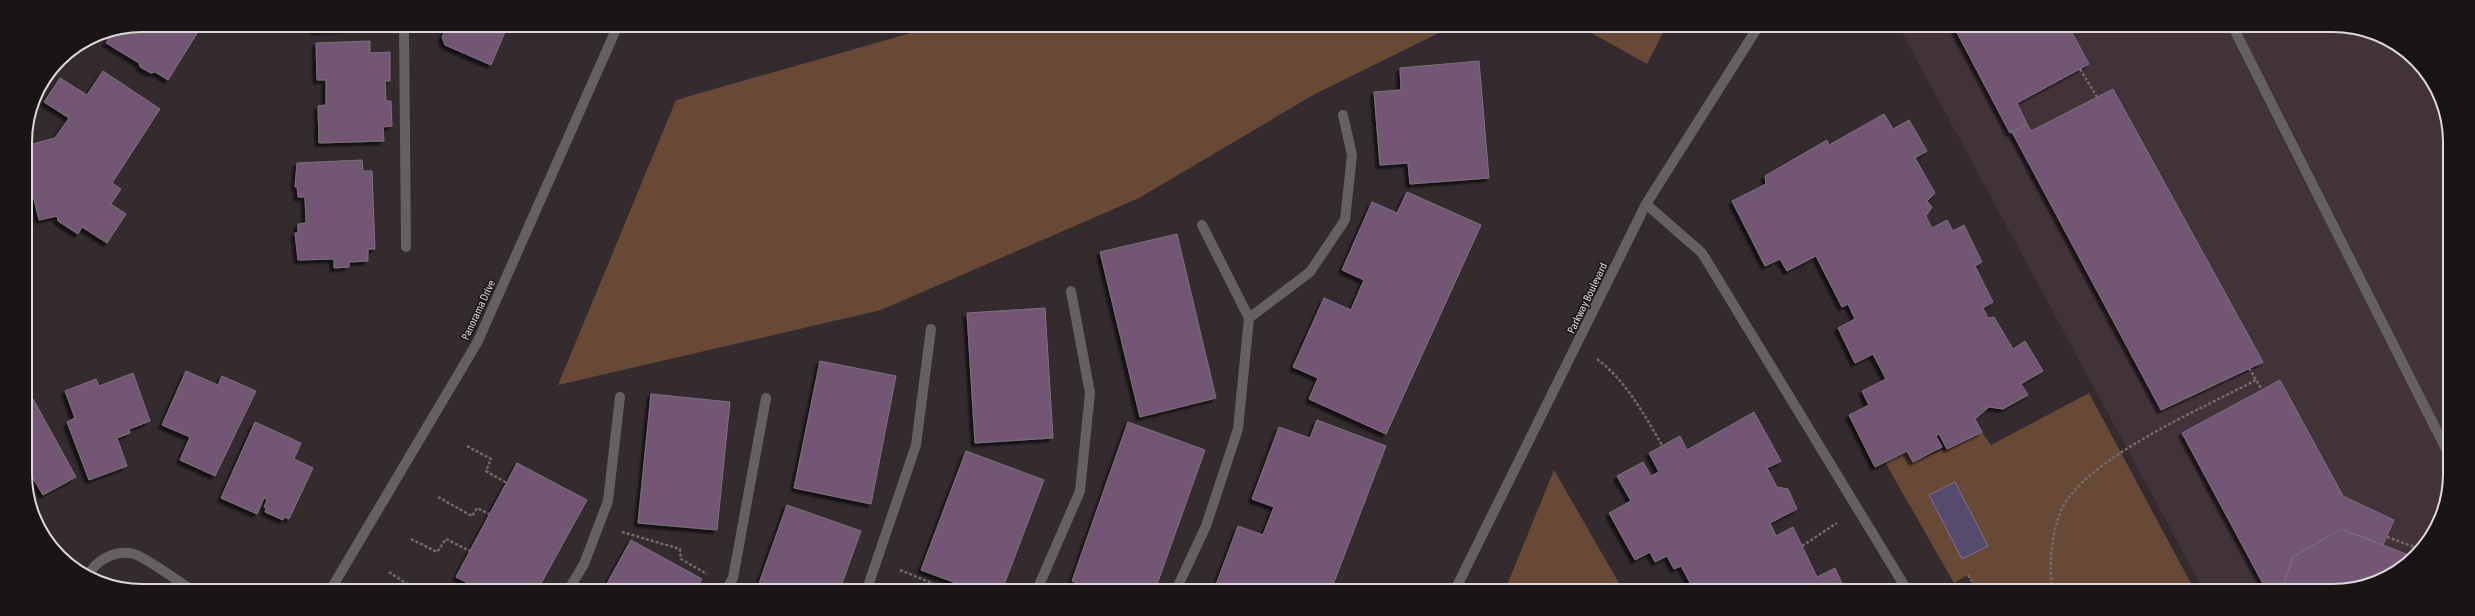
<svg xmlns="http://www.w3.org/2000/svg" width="2475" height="616" viewBox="0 0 2475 616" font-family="'Asap Condensed',sans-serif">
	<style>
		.built { fill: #423339 }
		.green { fill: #674936 }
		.water { fill: #544b6e; stroke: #7d758e }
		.building { fill: #725673; stroke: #7a747a; filter: url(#shadow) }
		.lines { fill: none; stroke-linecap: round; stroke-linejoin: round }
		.path { stroke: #726b6e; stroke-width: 2.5; stroke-dasharray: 3 2; stroke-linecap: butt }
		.service { stroke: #666161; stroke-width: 10 }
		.minor { stroke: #666161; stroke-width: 10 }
		.tertiary { stroke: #666161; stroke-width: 10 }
		.labels { text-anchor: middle; stroke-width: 3; stroke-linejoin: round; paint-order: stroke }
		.street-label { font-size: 11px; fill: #ddd8da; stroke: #191516 }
		.rim { fill: none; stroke: #ddd8da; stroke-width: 2 }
	</style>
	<defs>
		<filter id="shadow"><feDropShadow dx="-3.5" dy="3.5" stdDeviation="1" flood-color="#0009"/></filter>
	</defs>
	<rect width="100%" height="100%" fill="#332b2e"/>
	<path class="built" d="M1899,27H2356L2391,41L2416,60L2438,90L2448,120V497L2434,532L2410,562L2377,582L2340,591H2204Z"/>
	<g class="green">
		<path d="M935,26H1453L1315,94L1139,198L881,310L558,385L676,100Z"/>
		<path d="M1579,26L1666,27L1647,64Z"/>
		<path d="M2089,393L2195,591H2065L2062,586L2053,590H1977L1968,575L1954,583L1885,462L1907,451L1913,462L1950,447L1982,432L1991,445Z"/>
		<path d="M1554,470L1623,590H1505Z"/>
	</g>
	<path class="water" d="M1955,482L1988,546L1962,559L1929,495Z"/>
	<g class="building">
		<path d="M142,25H207V26L201,27L168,80L155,72L151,73L140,67L139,63L106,43L112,33L105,32Z"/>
		<path d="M314,25H379V26L314,31Z"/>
		<path d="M447,25H508L491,65L445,45L442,37L446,29L450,27Z"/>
		<path d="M1954,27H2069L2089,64L2017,103L2027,124L2010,133Z"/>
		<path d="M370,41V53L390,52V81H385L386,101H391L392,126L383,127L384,141L319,143L318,106L326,105V80H317L316,43Z"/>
		<path d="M1479,61L1489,178L1410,184L1408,163L1380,165L1374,92L1401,90L1400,68Z"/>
		<path d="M103,71L160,109L112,183L121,189L111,204L126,214L107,243L82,227L78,234L58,221L57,216L39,220L34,199L26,201L25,146L55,138L69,118L44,102L60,78L87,95Z"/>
		<path d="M2113,89L2263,362L2161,410L2012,132L2027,124L2031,131Z"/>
		<path d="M1884,114L1893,129L1909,120L1927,151L1915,158L1935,193L1927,201L1932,207L1926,216L1932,228L1947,220L1953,231L1964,225L1982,262L1975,266L1993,302L1983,308L1988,318L1994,317L2013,349L2025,341L2043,371L2021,384L2028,395L2003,409L1989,407L1975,419L1982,432L1947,449L1939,434L1936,436L1942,447L1913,462L1907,451L1875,467L1849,415L1869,405L1862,391L1886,379L1873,354L1855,363L1838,328L1855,319L1848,304L1842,307L1816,256L1787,271L1780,259L1765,266L1732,201L1766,184L1765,176L1827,140L1829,145Z"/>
		<path d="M362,160L363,171H372L375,249H368V261L349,262V267L334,268V259L298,260L295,233H298V224L306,223L305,197H298L297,186L295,187L297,163Z"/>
		<path d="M1407,192L1481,225L1386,434L1309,399L1318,378L1293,367L1324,298L1351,310L1364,280L1342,270L1372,202L1397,213Z"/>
		<path d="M1177,234L1216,398L1140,417L1100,252Z"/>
		<path d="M1045,308L1053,438L975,443L967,313Z"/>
		<path d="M820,361L896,376L871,504L794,488Z"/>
		<path d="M186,371L218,385L222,376L256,391L215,476L180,460L190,437L162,425Z"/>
		<path d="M133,373L150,421L129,429L130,433L117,438L127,466L89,480L67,422L75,418L65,391L96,379L99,386Z"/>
		<path d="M2280,380L2343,496L2394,520L2383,545L2341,529L2293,557L2281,591H2267L2182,433Z"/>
		<path d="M27,388L76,477L43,495L30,473L27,474Z"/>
		<path d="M651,394L730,402L717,530L638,523Z"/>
		<path d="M1754,412L1781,461L1767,468L1777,487L1788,489L1797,509L1770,523L1776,536L1793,527L1817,577L1835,568L1845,590H1694L1681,566L1674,569L1667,556L1655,562L1650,552L1635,560L1609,513L1631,501L1617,476L1643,462L1651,476L1659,472L1649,453L1680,436L1687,450Z"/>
		<path d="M1317,420L1386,446L1331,590H1214L1238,526L1263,535L1274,507L1252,499L1279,427L1310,438Z"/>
		<path d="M255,422L301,443L294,459L313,468L289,519L284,517L283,520L265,512L266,508L264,507L267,500L264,498L257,514L221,498Z"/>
		<path d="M1128,422L1205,450L1155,590H1096L1072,581Z"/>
		<path d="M966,451L1044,480L1002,590L972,589L921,570Z"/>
		<path d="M517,463L587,500L538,589H480L456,577Z"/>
		<path d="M787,505L861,531L840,589H757Z"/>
		<path d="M2341,529L2414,557L2410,562L2377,582L2340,591H2281L2293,557Z"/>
		<path d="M631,540L702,579L696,589H604Z"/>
		<path d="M919,583L933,589H915Z"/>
	</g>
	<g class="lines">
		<g class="path">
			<path d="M2080,69L2097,97"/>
			<path d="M1597,359C1627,382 1643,413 1662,445"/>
			<path d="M2249,368L2262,390"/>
			<path d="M467,446L491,459L486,471L507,483"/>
			<path d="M438,497L472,516L477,508L489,514"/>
			<path d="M622,532L680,549L681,559L707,574"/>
			<path d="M2387,537L2420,549"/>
			<path d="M411,539L437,552L446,539L470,551"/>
			<path d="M1802,546L1837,523"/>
			<path d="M900,570L946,589"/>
			<path d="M389,572L415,589"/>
			<path d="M1968,575L1977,590"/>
			<path d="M2052,590C2049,565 2051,537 2060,513C2080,460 2206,407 2256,380"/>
		</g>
		<g class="service">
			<path d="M2233,27L2448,453"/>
			<path d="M1646,204L1702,253L1907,590"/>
		</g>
		<g class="minor">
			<path d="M404,25L406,247"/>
			<path d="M1249,318L1310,272L1345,220L1352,155L1343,115"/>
			<path d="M88,577C94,560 117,549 134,554C145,557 178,581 190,589"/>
			<path d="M569,589L584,564L608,501L620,397"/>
			<path d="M727,589L733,578L766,398"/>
			<path d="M867,589L916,445L931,329"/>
			<path d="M1037,590L1080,491L1090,393L1071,291"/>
			<path d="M1176,590L1206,526L1238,429L1249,318L1202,225"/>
		</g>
		<g class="tertiary">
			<path d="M331,589L478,341L618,25"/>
			<path d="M1455,590L1646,204L1758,27"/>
		</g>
	</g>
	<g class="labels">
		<g class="street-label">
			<text transform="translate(1587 298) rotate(-64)" y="4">Parkway Boulevard</text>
			<text transform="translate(478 310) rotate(-65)" y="4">Panorama Drive</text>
		</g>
	</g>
	<path d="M0 0H2475V616H0ZM142 32H2333A110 110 0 0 1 2443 142V474A110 110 0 0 1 2333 584H142A110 110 0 0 1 32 474V142A110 110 0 0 1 142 32Z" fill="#191516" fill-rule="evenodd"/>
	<path class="rim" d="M142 32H2333A110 110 0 0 1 2443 142V474A110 110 0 0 1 2333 584H142A110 110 0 0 1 32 474V142A110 110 0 0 1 142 32Z"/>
</svg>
